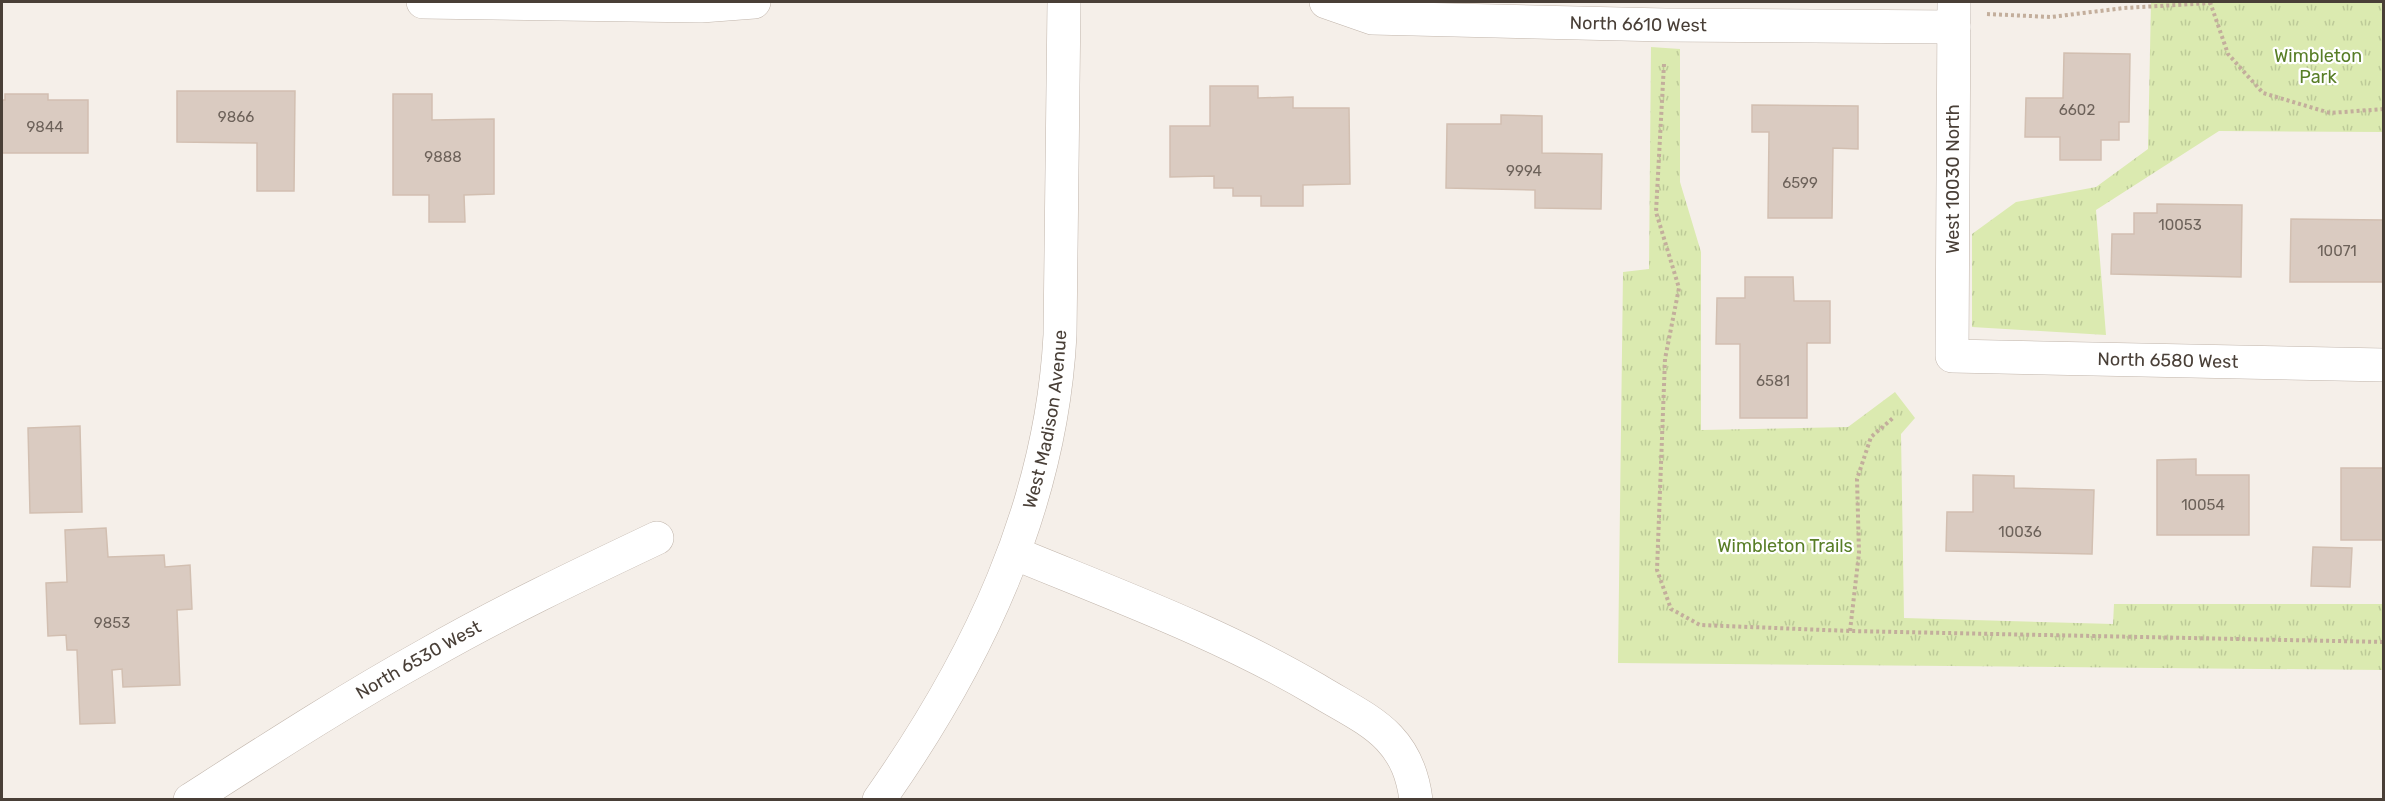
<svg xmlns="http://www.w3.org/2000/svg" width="2385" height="801" viewBox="0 0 2385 801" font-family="Rubik,sans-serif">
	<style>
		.park { fill: url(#park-tufts) }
		.building { fill: #dacbc1; stroke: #d2bfb1; stroke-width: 1.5 }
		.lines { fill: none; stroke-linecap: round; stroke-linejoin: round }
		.minor-casing { stroke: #c1b5ab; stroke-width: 34 }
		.tertiary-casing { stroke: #c1b5ab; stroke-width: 34 }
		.path { stroke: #c3ae9c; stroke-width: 4; stroke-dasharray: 3 3; stroke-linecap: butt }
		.minor { stroke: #fff; stroke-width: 33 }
		.tertiary { stroke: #fff; stroke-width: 33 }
		.labels { text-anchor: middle; stroke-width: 4.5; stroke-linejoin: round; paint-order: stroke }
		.number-label { font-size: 15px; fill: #6d625a }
		.street-label { font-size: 18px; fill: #493f37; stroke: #fff }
		.park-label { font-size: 18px; fill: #587e27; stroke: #fff }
	</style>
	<defs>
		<pattern id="park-tufts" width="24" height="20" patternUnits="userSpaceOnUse" patternTransform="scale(1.5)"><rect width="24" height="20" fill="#dbeab0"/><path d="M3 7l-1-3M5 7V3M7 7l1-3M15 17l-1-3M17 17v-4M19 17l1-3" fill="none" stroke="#bdca98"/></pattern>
	</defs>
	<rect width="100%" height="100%" fill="#f5efe9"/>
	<g class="park">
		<path d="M2151,2H2383V132L2219,131L2096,210L2106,335L1972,327V234L2016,202L2096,187L2148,149Z"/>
		<path d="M1651,47L1680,49V182L1701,252V430L1848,427L1895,392L1915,418L1901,434L1904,618L2113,624L2114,604H2383V670L1618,663L1623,272L1649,269Z"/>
	</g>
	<g class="building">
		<path d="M2064,53L2130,54L2129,122H2119V140H2101V160H2060V137H2025L2026,98H2063Z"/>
		<path d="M1210,86H1258V98L1293,97V108H1349L1350,184L1303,185V206H1261V196H1233V188H1214V176L1170,177V126H1210Z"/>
		<path d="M177,91H295L294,191H257V143L177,142Z"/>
		<path d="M5,94H48V100H88V153H2V100H5Z"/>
		<path d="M393,94H432V120L494,119V194L464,195L465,222H429V195H393Z"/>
		<path d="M1752,105L1858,106V149L1833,148L1832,218H1768L1769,132H1752Z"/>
		<path d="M1501,115L1542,116V153L1602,154L1601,209L1535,208V190L1446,188L1447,124H1501Z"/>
		<path d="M2157,204L2242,205L2241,277L2111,274L2112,234H2134V213H2157Z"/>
		<path d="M2291,219L2384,220V282H2290Z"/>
		<path d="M1745,277H1793L1794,301H1830V343H1807V418H1740V344H1716L1717,298H1745Z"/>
		<path d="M80,426L82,512L30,513L28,428Z"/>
		<path d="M2196,459V475H2249V535H2157V460Z"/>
		<path d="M2341,468H2384V564L2383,540H2341Z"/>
		<path d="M1973,475L2014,476V488L2094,490L2092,554L1946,551L1947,512H1973Z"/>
		<path d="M106,528L108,557L164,555L165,567L190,565L192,609L177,610L180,685L123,687L122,669L112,670L115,723L80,724L77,650H67L66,635L48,636L46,583L67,582L65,530Z"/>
		<path d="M2313,547L2352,548L2350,587L2311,586Z"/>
	</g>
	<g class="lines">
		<g class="minor-casing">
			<g id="minor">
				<path d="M423,2L701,6L754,2"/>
				<path id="s1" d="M1326,2L1372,18L1665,25L1954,27"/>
				<path id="s2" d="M1954,2L1952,356L2384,365"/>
				<path d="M1014,553C1116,595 1222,634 1317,690C1341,705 1370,718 1389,738C1406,756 1413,776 1416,800"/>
				<path id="s3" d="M190,800C268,750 345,700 426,655C501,612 579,575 657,538"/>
			</g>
		</g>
		<g class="tertiary-casing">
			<g id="tertiary">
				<path id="s4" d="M879,800C977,661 1051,507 1060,335L1064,2"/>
			</g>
		</g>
		<g class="path">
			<path d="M2210,2L2228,54L2263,93L2330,113L2384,109"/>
			<path d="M1987,14L2051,17L2124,8L2211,3"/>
			<path d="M1664,64L1656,212L1679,288L1665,359L1657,570L1671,609L1700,625L1850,631L2384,642"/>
			<path d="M1850,631L1859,553L1857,479L1871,437L1893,418"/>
		</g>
		<use href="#minor" class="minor"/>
		<use href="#tertiary" class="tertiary"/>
	</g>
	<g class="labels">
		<g class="number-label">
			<text x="2077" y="115">6602</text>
			<text x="236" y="122">9866</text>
			<text x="45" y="132">9844</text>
			<text x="443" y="162">9888</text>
			<text x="1524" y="176">9994</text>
			<text x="1800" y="188">6599</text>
			<text x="2180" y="230">10053</text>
			<text x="2337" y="256">10071</text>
			<text x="1773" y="386">6581</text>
			<text x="2203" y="510">10054</text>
			<text x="2020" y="537">10036</text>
			<text x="112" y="628">9853</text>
		</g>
		<g class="street-label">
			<text dy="6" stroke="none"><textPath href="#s1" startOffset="315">North 6610 West</textPath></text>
			<text transform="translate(1953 179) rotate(-90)" y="6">West 10030 North</text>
			<text dy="6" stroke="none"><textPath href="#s2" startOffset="570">North 6580 West</textPath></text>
			<text dy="6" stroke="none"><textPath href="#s4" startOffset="420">West Madison Avenue</textPath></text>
			<text dy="6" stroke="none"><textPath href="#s3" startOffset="268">North 6530 West</textPath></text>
		</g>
		<g class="park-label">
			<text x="2318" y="62">Wimbleton<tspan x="2318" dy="21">Park</tspan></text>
			<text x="1785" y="552">Wimbleton Trails</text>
		</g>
	</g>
	<rect width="2385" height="801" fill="none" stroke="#493f37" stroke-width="6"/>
</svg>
